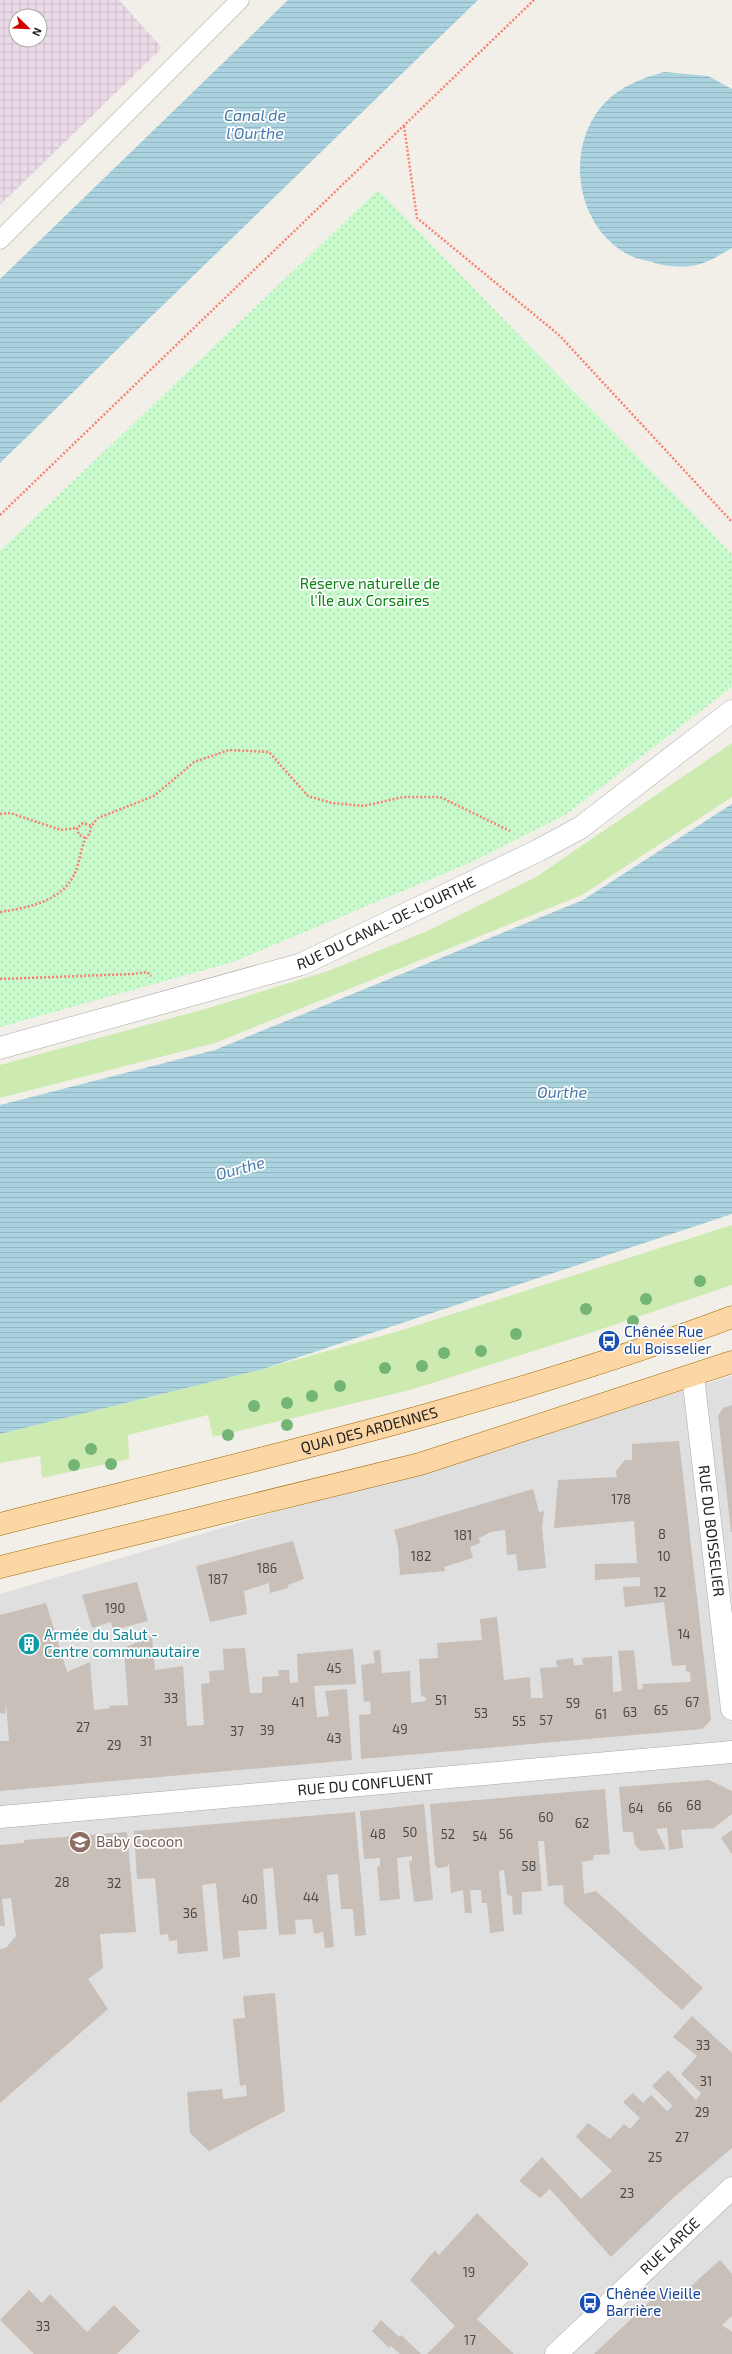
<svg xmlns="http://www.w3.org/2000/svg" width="732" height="2354" viewBox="0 0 732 2354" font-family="'Exo 2',sans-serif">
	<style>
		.residential { fill: #e0dfdf }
		.industrial { fill: url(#industrial-grid); fill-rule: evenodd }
		.grass { fill: #cdebb0 }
		.park { fill: url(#park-dots) }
		.water { fill: url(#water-rules) }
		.building { fill: #c7bfb8 }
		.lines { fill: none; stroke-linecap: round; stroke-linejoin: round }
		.lane-casing { stroke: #a9a9a9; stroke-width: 19 }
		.street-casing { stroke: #a9a9a9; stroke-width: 23 }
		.primary-casing { stroke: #a06b00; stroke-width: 23 }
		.path { stroke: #fa8072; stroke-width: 2.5; stroke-dasharray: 2 2; stroke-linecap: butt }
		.lane { stroke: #fff; stroke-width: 18 }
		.street { stroke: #fff; stroke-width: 22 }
		.primary { stroke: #fcd6a4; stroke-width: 22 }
		.tree { fill: #74b475 }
		.labels { text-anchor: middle; stroke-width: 3.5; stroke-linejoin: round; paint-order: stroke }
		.number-label { font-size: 13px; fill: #4b4948 }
		.park-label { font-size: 15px; fill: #0c8416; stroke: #fff }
		.street-label { font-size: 15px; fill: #222; stroke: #fff }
		.transit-label { font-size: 15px; fill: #164399; stroke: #fff; text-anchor: start }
		.culture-label { font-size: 15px; fill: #0d838f; stroke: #fff; text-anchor: start }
		.education-label { font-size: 15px; fill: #785e54; stroke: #fff; text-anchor: start }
		.water-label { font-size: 16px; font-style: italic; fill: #4a7aab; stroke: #fff }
	</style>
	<defs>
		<pattern id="industrial-grid" width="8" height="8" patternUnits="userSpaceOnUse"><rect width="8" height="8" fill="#ebdbe8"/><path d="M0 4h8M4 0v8" fill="none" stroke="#c9bcc7"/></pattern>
		<pattern id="park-dots" width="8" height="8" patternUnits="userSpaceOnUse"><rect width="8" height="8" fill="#c8facc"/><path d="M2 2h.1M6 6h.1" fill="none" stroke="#acd6af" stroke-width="1.8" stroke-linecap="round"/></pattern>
		<pattern id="water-rules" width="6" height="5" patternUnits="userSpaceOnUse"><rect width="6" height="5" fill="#aad3df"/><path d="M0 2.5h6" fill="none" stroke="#92b5bf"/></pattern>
	</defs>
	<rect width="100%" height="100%" fill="#f2efe9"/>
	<path class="residential" d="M732,1376V2354H0V1594Z"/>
	<path class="industrial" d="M0,0H119L162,48L0,205ZM16,16H40V40H16Z"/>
	<g class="grass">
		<path d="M732,743V797L582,895L215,1043L0,1098V1065L205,1009L328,971L425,932L536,877Z"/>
		<path d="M732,1225V1285L584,1335L410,1390L213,1437L208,1415L128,1435L129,1459L42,1478L40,1456L0,1463V1434L263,1369L399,1331Z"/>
	</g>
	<path class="park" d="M378,190L732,554V687L565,815L474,861L233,962L0,1027V551Z"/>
	<g class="water">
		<path d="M288,0H478L0,463V279Z"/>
		<path d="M664,72L708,76L732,89V248C722,253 713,260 703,263C687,269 667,267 652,262C645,260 637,259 631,256C577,230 564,152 601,107C618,87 640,79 664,72Z"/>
		<path d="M732,804V1214L263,1369L0,1434V1105L215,1050L583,900Z"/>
	</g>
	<g class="building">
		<path d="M732,1405V1532H731L718,1416L723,1408Z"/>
		<path d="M679,1441L711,1720L702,1729L361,1759L359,1715L371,1714L370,1701L364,1702L361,1665L375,1663L373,1651L380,1650L382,1673L410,1671L411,1703L426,1701V1698L421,1695L419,1659L438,1658L437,1643L482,1640L480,1619L497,1617L504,1680L530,1677L531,1698H543L540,1668L557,1667L556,1660L573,1658L574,1665H583L582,1658L612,1656L613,1692L622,1691L618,1651L634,1650L638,1690L643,1688L642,1684L691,1682L690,1672L686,1671V1665L672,1666L664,1602L625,1607L623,1587L640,1586V1577L595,1580V1564L637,1563L634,1521L554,1528L558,1480L617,1477L616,1471L625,1460H632V1444Z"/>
		<path d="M533,1489L539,1512L544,1511L542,1527L546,1568L518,1571L516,1554L507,1555L505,1530L491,1532L479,1538L480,1543L470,1547L473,1558L444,1567L445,1571L400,1575L398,1546L394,1530Z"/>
		<path d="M293,1541L304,1579L288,1585V1588L270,1593L269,1583L244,1591L247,1614L210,1622L196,1566Z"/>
		<path d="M137,1582L148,1621L113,1630L111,1622L92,1628L82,1595Z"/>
		<path d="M46,1603L67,1672L90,1662L94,1710L110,1708L109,1706L128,1705L124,1648L152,1636L155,1670L183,1666L187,1726L204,1725L201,1684L210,1683L209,1671L224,1670L223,1649L245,1648L250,1693H262V1677L279,1676L278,1670H289L290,1683L298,1682L297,1654L353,1649L356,1684L314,1686L317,1717L329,1716L325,1691L347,1689L352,1760L0,1791V1741H9L6,1702L5,1714L0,1713V1615Z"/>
		<path d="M709,1780L732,1791V1814L714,1828L681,1830L683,1848L669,1850L667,1828L656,1829L666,1849L641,1851L635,1845L633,1832H623L619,1787Z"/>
		<path d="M605,1789L610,1854L594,1855L593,1860L582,1862L584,1894L596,1891L703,1988L682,2010L564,1904L563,1885L548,1886L544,1841H538L542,1891L522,1892V1914L513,1915L512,1896L507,1895L504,1870L499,1871L504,1931L490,1933L487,1903H482L481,1890H470L472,1913H465L463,1890L451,1893L449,1863L447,1867L438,1868L435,1865L430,1804Z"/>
		<path d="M424,1804L433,1900L414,1902L409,1861H412V1856L397,1858L400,1899L380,1901L377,1867L380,1866V1858L364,1859L360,1811Z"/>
		<path d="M355,1812L366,1935L355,1936L353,1909H341L338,1874L327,1875L334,1947L325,1948L323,1932L314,1934L312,1919L295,1920L296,1934L279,1935L273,1868L263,1869L267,1929L238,1931L240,1957L223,1959L216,1883L202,1885L208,1951L178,1954L177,1940L169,1941L168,1934L160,1935L155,1878L137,1879L134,1831Z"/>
		<path d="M732,1830V1854L721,1838Z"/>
		<path d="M127,1832L136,1932L100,1934L103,1968L88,1979L108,2009L0,2103V1949L6,1948L16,1936L11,1898L2,1899L5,1926H0V1845L24,1843V1840Z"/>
		<path d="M275,1993L285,2111L209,2151L190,2133L187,2092L222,2089L223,2099L247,2096L246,2085L240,2086L233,2019L245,2018L243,1996Z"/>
		<path d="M692,2016L732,2053V2148L673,2198L611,2257L550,2189L540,2198L519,2181L542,2157L581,2199L612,2171L576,2137L588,2123L610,2139L624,2124L630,2129L640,2118L623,2102L633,2093L643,2103L651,2095L667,2111L673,2106L652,2086L668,2070L696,2100L701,2093L681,2074L697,2056L673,2037Z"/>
		<path d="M477,2213L529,2264L477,2319L514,2354H427L455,2326L410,2280L435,2250L439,2255Z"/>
		<path d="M720,2260L732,2274V2316L722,2325L732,2332V2354H594L666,2286L678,2298Z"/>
		<path d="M29,2290L42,2303L50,2294L87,2332L114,2305L140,2331L117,2354H34L0,2320Z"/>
		<path d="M381,2320L399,2337L401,2335L421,2354H400L391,2346L389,2348L372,2331Z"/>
	</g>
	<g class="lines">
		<g class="lane-casing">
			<path id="lane" d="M0,240L240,0"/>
		</g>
		<g class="street-casing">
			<g id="street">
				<path id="s1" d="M0,1048L302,964L539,850L580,828L732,711"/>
				<path id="s2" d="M693,1376L732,1709"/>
				<path id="s3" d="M0,1817L732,1752"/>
				<path id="s4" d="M556,2354L732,2188"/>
			</g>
		</g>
		<g class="primary-casing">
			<g id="primary">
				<path id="s5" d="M0,1524C246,1462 494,1406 732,1317"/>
				<path d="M0,1567L420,1464L732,1362"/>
			</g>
		</g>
		<g class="path">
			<path d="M404,126L417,218L559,335L732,522"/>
			<path d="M0,515L534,0"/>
			<path d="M0,814L10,813L61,830L77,828"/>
			<path d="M85,838L79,835L77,828L83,823L91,826"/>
			<path d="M0,912C32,907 69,900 78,864C81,854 82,841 90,833L91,826L98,818L154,796L194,762L229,750L269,752L308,796L332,803L364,806L403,797H440L510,831"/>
			<path d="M0,979L133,974L147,972L151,976"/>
		</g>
		<use href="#lane" class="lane"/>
		<use href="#street" class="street"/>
		<use href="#primary" class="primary"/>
	</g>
	<g class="tree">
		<circle cx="700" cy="1281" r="6"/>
		<circle cx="646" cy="1299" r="6"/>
		<circle cx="586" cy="1309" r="6"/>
		<circle cx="633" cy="1321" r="6"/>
		<circle cx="516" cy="1334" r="6"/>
		<circle cx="481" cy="1351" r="6"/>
		<circle cx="444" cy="1353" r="6"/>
		<circle cx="422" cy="1366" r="6"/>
		<circle cx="385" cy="1368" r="6"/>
		<circle cx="340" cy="1386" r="6"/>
		<circle cx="312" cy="1396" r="6"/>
		<circle cx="287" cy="1403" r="6"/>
		<circle cx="254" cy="1406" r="6"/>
		<circle cx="287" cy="1425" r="6"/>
		<circle cx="228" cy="1435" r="6"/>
		<circle cx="91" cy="1449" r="6"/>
		<circle cx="111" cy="1464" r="6"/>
		<circle cx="74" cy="1465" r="6"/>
	</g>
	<defs>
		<g id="bus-disc" transform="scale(1.15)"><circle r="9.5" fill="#1a4fb4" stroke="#fff"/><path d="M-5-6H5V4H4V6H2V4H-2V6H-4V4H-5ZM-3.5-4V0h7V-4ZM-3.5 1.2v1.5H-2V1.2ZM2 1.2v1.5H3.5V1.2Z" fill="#fff"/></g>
		<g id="building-disc" transform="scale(1.15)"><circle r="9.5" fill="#0f9aa8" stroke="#fff"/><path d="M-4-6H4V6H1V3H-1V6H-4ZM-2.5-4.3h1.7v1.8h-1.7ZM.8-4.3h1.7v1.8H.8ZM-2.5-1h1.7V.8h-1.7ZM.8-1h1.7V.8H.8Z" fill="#fff"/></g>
		<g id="school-disc" transform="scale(1.15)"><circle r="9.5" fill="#8d6e63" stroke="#fff"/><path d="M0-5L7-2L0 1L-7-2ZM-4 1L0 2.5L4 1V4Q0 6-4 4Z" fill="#fff"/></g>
	</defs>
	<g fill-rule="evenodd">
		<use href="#bus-disc" x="609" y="1341"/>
		<use href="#building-disc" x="29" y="1644"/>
		<use href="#school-disc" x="80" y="1842"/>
		<use href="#bus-disc" x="590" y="2303"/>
	</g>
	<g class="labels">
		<g class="number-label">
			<text x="621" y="1504">178</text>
			<text x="662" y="1539">8</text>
			<text x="463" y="1540">181</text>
			<text x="421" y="1561">182</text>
			<text x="664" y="1561">10</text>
			<text x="267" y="1573">186</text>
			<text x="218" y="1584">187</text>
			<text x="660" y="1597">12</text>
			<text x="115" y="1613">190</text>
			<text x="684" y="1639">14</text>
			<text x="334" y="1673">45</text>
			<text x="171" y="1703">33</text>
			<text x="441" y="1705">51</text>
			<text x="298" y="1707">41</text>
			<text x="692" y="1707">67</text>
			<text x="573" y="1708">59</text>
			<text x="661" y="1715">65</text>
			<text x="630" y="1717">63</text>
			<text x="481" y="1718">53</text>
			<text x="601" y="1719">61</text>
			<text x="546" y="1725">57</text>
			<text x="519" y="1726">55</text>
			<text x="83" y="1732">27</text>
			<text x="400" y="1734">49</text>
			<text x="267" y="1735">39</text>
			<text x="237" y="1736">37</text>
			<text x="334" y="1743">43</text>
			<text x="146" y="1746">31</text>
			<text x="114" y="1750">29</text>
			<text x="694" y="1810">68</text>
			<text x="665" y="1812">66</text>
			<text x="636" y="1813">64</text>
			<text x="546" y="1822">60</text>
			<text x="582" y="1828">62</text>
			<text x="410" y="1837">50</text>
			<text x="378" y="1839">48</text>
			<text x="448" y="1839">52</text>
			<text x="506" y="1839">56</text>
			<text x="480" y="1841">54</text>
			<text x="529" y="1871">58</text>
			<text x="62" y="1887">28</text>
			<text x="114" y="1888">32</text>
			<text x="311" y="1902">44</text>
			<text x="250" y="1904">40</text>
			<text x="190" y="1918">36</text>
			<text x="703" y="2050">33</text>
			<text x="706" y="2086">31</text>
			<text x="702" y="2117">29</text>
			<text x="682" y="2142">27</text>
			<text x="655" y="2162">25</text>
			<text x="627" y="2198">23</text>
			<text x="469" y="2277">19</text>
			<text x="43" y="2331">33</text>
			<text x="470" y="2345">17</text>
		</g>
		<g class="park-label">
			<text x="370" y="589">Réserve naturelle de<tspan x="370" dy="17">l'Île aux Corsaires</tspan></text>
		</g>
		<g class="street-label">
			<text dy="5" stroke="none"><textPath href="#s1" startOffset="407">RUE DU CANAL-DE-L'OURTHE</textPath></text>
			<text dy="5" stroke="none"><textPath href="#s5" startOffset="381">QUAI DES ARDENNES</textPath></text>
			<text dy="5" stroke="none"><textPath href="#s2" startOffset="156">RUE DU BOISSELIER</textPath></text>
			<text dy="5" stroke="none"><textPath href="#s3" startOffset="367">RUE DU CONFLUENT</textPath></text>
			<text dy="5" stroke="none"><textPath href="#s4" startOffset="157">RUE LARGE</textPath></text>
		</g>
		<g class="transit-label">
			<text x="624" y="1337">Chênée Rue<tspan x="624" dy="17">du Boisselier</tspan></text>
			<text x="606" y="2299">Chênée Vieille<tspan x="606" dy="17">Barrière</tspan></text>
		</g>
		<g class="culture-label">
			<text x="44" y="1640">Armée du Salut -<tspan x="44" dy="17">Centre communautaire</tspan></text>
		</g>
		<g class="education-label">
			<text x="96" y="1847">Baby Cocoon</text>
		</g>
		<g class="water-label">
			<text x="255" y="121">Canal de<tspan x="255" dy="18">l'Ourthe</tspan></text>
			<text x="562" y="1098">Ourthe</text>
			<text transform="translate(240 1168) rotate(-15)" y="6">Ourthe</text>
		</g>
	</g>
	<g transform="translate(28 28) rotate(113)"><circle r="19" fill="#ffffff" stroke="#a7a7a7"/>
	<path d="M0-3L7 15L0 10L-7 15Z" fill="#d40000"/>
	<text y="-6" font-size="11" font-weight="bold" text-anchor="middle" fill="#222222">N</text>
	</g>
</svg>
